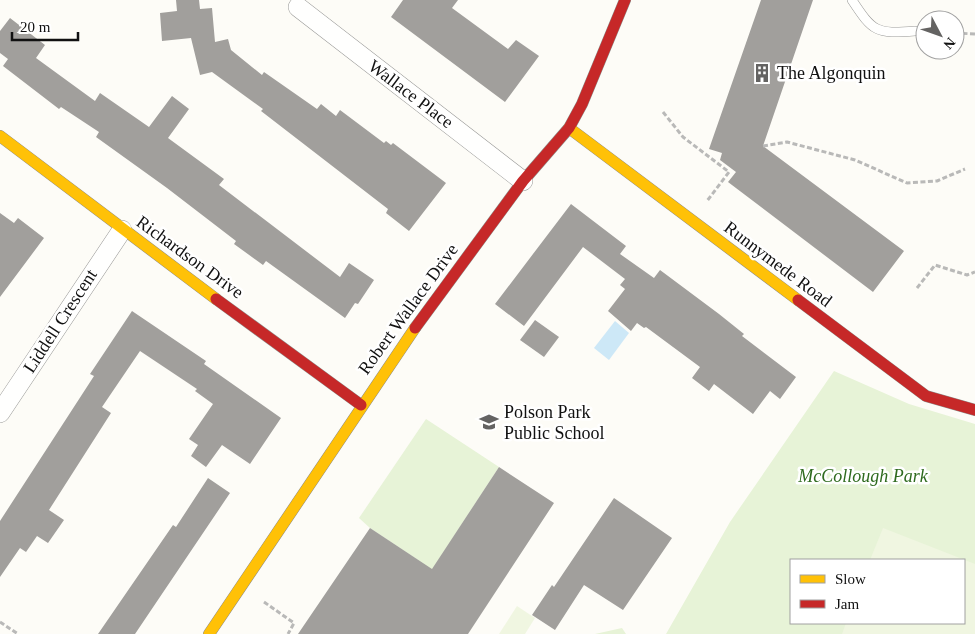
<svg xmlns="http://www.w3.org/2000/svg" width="975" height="634" viewBox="0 0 975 634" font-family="Georgia,serif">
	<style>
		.green { fill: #e7f3d7; fill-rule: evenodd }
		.pitch { fill: #f0f6e1 }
		.water { fill: #cde8f7 }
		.building { fill: #a19f9c }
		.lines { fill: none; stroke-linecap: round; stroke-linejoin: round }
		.lane-casing { stroke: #979795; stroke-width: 10 }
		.street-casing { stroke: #979795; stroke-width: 20 }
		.slow-casing { stroke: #8e8d8b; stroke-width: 12 }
		.jam-casing { stroke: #8e8d8b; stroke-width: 12 }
		.path { stroke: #b9b9b8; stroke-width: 3; stroke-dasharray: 5 2.5; stroke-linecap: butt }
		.lane { stroke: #fffffe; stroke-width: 9 }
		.street { stroke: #fffffe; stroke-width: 19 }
		.slow { stroke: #ffc107; stroke-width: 11 }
		.jam { stroke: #c62828; stroke-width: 11 }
		.labels { text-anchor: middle; stroke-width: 5; stroke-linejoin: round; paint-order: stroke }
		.poi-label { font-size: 18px; fill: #111; stroke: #fff; text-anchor: start }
		.street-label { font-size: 18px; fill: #111; stroke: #fff }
		.park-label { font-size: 18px; font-style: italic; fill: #2f6b1f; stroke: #fff }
	</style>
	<rect width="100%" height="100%" fill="#fdfcf7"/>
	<g class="green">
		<path d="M834,371L909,404L975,424V634H666L730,522ZM791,560H964V623H791Z"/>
		<path d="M426,419L499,467L420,588L418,560L370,528L359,518Z"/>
		<path d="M622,628L626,634H595Z"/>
	</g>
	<g class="pitch">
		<path d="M883,528L975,564V634H842L846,623H964V560H870Z"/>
		<path d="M517,606L535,618L525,634H499Z"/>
	</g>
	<path class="water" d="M615,321L629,333L609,360L594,348Z"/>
	<g class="building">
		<path d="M176,0H199L200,9L212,8L215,42L228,39L231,50L262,75L264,72L317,109L321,104L336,116L340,110L384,143L386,141L391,145L393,143L446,183L409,231L386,213L388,209L261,111L263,109L212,72L200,75L191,38L162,41L160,13L177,11Z"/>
		<path d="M403,0H458L452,8L508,49L516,40L539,56L505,102L391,17Z"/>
		<path d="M761,0H813L763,146L904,251L873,292L728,182L736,172L720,160L722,153L709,149Z"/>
		<path d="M10,18L45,45L36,58L95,101L100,93L149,127L172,96L189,109L168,138L224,179L219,185L340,277L349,263L374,280L358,304L355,303L345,318L266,261L263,265L234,244L236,241L167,188L96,137L99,132L61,107L59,109L3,66L8,59L0,53V31Z"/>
		<path d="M571,204L626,246L620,254L654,278L660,270L719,314L744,334L742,336L796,377L780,399L770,391L753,414L714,384L709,391L692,378L700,367L646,327L644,328L637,323L631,331L608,311L625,289L620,285L625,279L583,247L524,326L495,304Z"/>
		<path d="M0,213L14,223L18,218L44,238L0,297Z"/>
		<path d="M132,311L206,361L204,364L281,418L250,464L222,445L206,467L191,456L198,445L189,439L213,404L195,391L197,389L140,351L102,407L111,413L49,510L64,520L48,543L37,536L26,552L20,548L0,577V521L94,376L90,374Z"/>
		<path d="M535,320L559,337L544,357L520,340Z"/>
		<path d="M499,467L554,503L468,634H298L370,528L432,569Z"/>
		<path d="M208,478L230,493L135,634H98L173,525L176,527Z"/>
		<path d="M614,498L672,538L623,610L584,585L555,630L532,615L552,585L554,587Z"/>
	</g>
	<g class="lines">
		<g class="lane-casing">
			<path id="lane" d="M852,0C873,32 876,34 915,31"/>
		</g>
		<g class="street-casing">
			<g id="street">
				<path d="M298,7L523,181"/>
				<path d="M0,413L122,230"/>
			</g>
		</g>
		<g class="slow-casing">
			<g id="slow">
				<path d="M569,128L798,300"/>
				<path d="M0,136L216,299"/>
				<path d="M209,634L415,328"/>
			</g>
		</g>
		<g class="jam-casing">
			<g id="jam">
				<path d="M216,299L361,405"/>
				<path d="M798,300L926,396L975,410"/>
				<path d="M415,328L523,181L569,128L582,104L625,0"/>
			</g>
		</g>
		<g class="path">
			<path d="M955,33L975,34"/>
			<path d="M663,112L683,137L729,172L707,201"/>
			<path d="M763,146L787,142L855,160L907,183L937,181L965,169"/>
			<path d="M917,288L935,265L967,275L975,272"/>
			<path d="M264,602L294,623L288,634"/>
			<path d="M0,622L18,634"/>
		</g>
		<use href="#lane" class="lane"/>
		<use href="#street" class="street"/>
		<use href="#slow" class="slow"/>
		<use href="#jam" class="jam"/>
	</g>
	<defs>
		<g id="building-bare" transform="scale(1.5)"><path d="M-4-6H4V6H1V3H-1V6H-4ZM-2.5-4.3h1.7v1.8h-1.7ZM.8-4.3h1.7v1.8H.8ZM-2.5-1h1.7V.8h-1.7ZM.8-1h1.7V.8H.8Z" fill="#646362" stroke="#fff" stroke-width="2.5" paint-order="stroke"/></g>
		<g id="school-bare" transform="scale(1.5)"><path d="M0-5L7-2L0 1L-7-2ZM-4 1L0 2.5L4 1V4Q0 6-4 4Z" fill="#646362" stroke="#fff" stroke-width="2.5" paint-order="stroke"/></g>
	</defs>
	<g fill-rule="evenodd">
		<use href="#building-bare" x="762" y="73"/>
		<use href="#school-bare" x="489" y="422"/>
	</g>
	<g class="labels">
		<g class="poi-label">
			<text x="777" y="79">The Algonquin</text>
			<text x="504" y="418">Polson Park<tspan x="504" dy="21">Public School</tspan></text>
		</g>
		<g class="street-label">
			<text transform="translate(411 94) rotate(37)" y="6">Wallace Place</text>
			<text transform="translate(190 257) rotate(36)" y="6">Richardson Drive</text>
			<text transform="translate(778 264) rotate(37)" y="6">Runnymede Road</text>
			<text transform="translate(408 309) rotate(-54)" y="6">Robert Wallace Drive</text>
			<text transform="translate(60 321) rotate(-57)" y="6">Liddell Crescent</text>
		</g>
		<g class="park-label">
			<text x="863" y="482">McCollough Park</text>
		</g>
	</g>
	<rect x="790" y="559" width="175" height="65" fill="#ffffff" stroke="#a0a0a0"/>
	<rect x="800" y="575" width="25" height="8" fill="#ffc107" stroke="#a0a0a0"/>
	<text x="835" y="584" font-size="15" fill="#111111">Slow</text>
	<rect x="800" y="600" width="25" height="8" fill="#c62828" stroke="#a0a0a0"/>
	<text x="835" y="609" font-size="15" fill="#111111">Jam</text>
	<g transform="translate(940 35) rotate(131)"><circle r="24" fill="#ffffff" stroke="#a0a0a0"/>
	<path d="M0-4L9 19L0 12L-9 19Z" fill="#646362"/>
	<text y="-8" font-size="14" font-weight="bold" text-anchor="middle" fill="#111111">N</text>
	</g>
	<path d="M12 32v8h66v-8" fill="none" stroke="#111111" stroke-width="2.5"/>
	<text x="20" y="32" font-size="15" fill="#111111" stroke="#ffffff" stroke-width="4" paint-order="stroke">20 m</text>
</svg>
